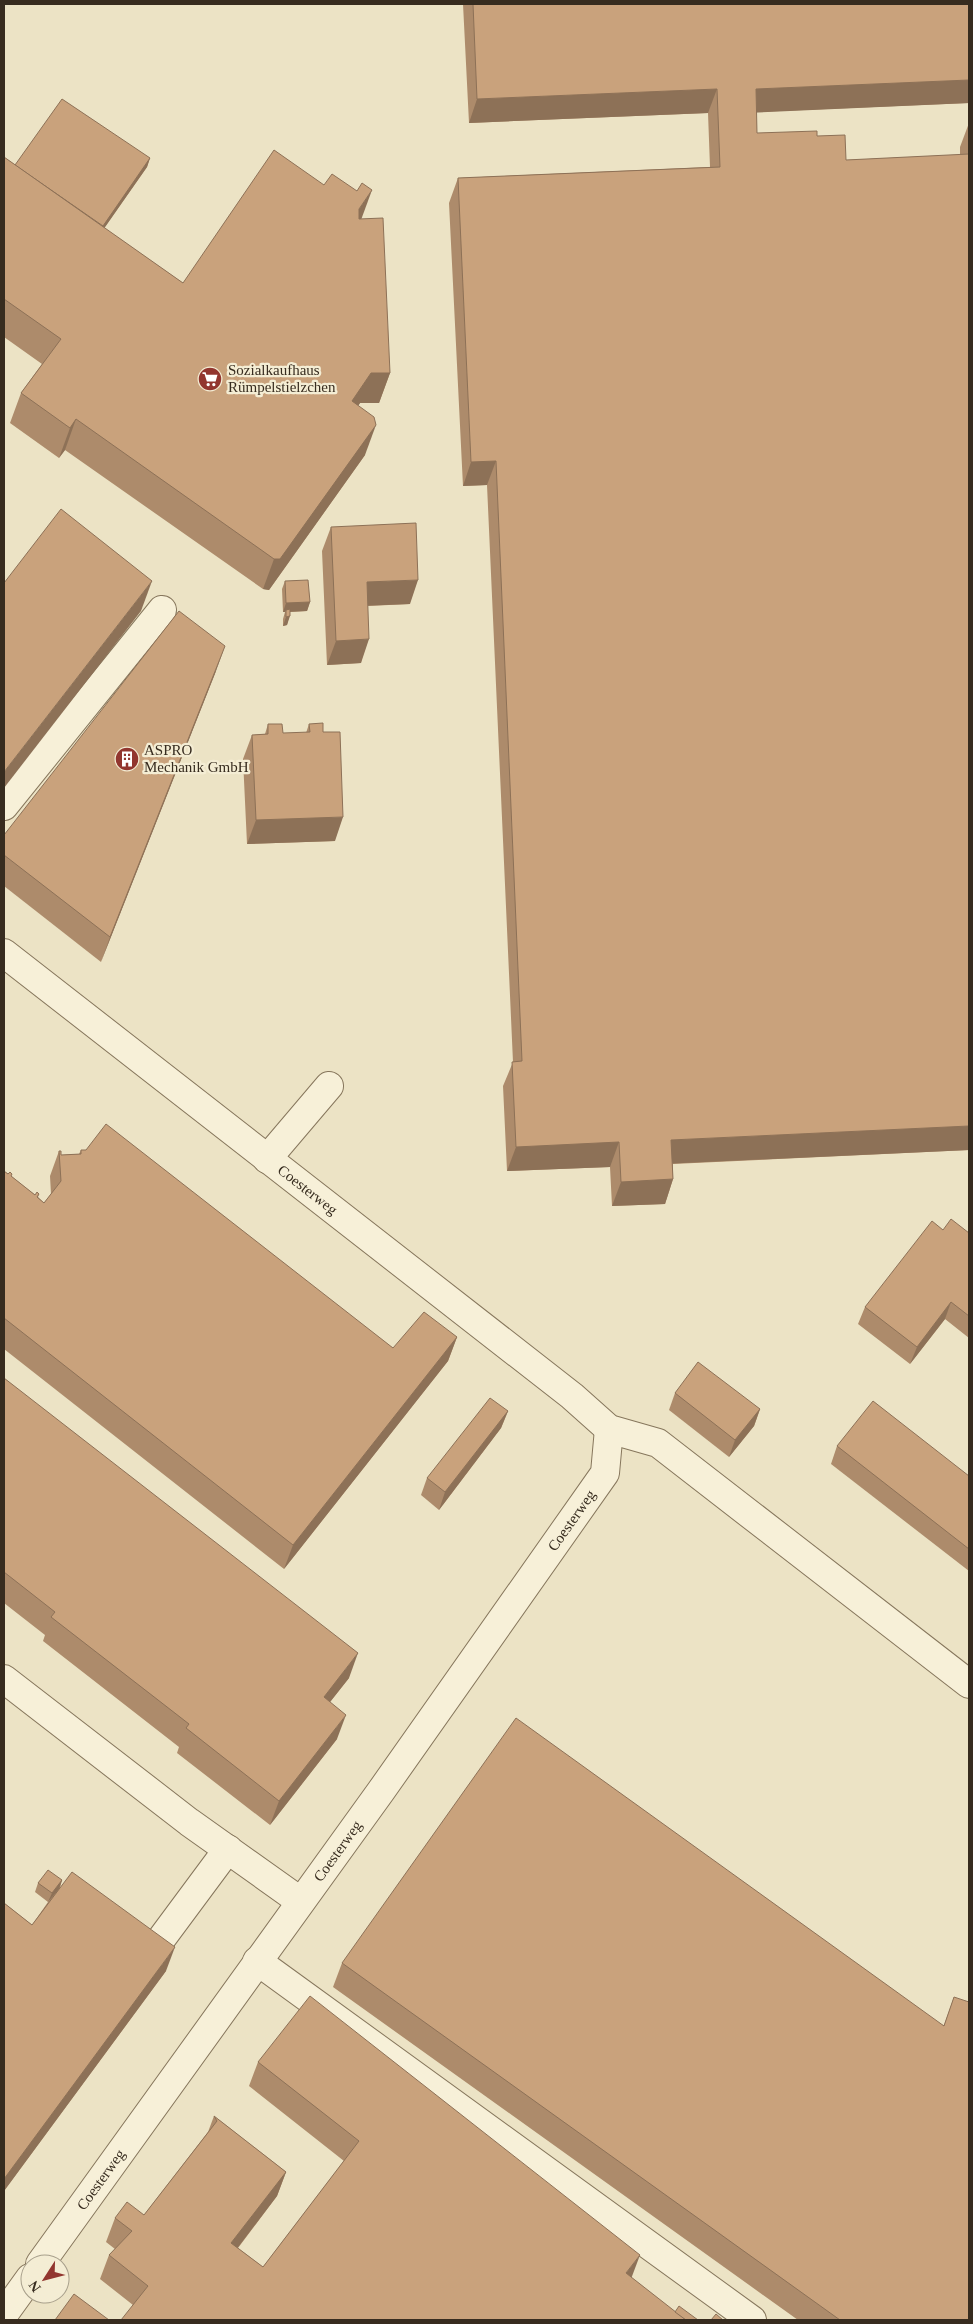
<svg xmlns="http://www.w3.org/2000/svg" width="973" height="2324" viewBox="0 0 973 2324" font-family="Georgia,serif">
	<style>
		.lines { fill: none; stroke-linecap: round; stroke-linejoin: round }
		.minor-casing { stroke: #86765c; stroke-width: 30 }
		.minor { stroke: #f7f0d8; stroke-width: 28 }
		.wall { fill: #ad8b6b }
		.shaded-wall { fill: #8d7157 }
		.building { fill: #c9a27c; stroke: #8d7157 }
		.labels { text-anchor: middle; stroke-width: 4.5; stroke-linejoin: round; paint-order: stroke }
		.poi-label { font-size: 15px; fill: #372c1f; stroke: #f4edd4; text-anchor: start }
		.street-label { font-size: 15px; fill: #372c1f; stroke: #f4edd4 }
	</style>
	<rect width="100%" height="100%" fill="#ece3c5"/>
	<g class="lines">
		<g class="minor-casing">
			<g id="minor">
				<path d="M4,806L162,610"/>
				<path id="s1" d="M4,953L572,1396L609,1429L658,1443L969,1684"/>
				<path d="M267,1159L329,1086"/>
				<path d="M4,1679L189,1822L300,1901"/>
				<path d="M159,1942L228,1849"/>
				<path d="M257,1961L752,2320"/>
				<path id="s2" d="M40,2264L381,1791L605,1473L609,1429"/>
				<path d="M4,2314L30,2278"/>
			</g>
		</g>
		<use href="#minor" class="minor"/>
	</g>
	<g class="wall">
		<path d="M463,4H969V103L756,112L757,133L817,136L846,160L960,155V147L969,123V1150L673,1164V1179L665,1204L612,1206L610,1167L507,1171L503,1086L513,1062L487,485L463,486L449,203L458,178L710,167L708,113L469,123Z"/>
		<path d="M4,157L15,165L150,158L147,167L104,228L183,283L361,219L390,373L379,403H360L358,406L365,455L269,590L263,589L65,450L59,458L10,423L21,393L42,364L4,337Z"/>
		<path d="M331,527L410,604L368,606L361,663L327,665L322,551Z"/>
		<path d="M285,581L310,602L307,611L290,612L287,625L283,626V619L285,612H283L282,589Z"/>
		<path d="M216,671L101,962L4,886V835Z"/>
		<path d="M268,724L283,733H306L309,724L323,732L335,841L247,844L243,759L252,735L265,734Z"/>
		<path d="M81,1150L393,1348L457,1337L448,1361L284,1569L4,1349V1171L8,1174H12L11,1176L35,1195L39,1194L38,1197L44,1203L51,1194L50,1176L59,1151L61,1155L79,1154Z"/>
		<path d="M943,1230L969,1233V1338L945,1319L910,1364L858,1324L865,1307Z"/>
		<path d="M4,1378L349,1678L330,1702L337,1739L270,1825L177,1753L179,1747L43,1641L45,1635L4,1603Z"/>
		<path d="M675,1393L760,1409L754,1426L729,1457L669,1410Z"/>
		<path d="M508,1411L501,1428L439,1510L421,1495L427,1478Z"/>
		<path d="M837,1446L969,1476V1571L831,1464Z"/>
		<path d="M62,1880L60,1888L166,1971L4,2191V1903L32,1925L48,1902L35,1892L38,1883Z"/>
		<path d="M342,1963L944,2025L954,1997L969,2320H798L333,1987Z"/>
		<path d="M258,2062L632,2278L675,2312L698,2320L133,2305L100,2279L109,2255L115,2249L106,2242L115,2218L144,2215L208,2132L214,2116L286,2172L277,2196L238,2248L263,2267L344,2161L249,2086Z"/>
	</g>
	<g class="shaded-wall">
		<path d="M969,80V103L747,113L756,89Z"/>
		<path d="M717,89L708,113L469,123L477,99Z"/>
		<path d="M150,158L147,167L87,253L90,244Z"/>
		<path d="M372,190L361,220L348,239L359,209Z"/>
		<path d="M371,373H390L379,403H360L341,431L352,401Z"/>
		<path d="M76,419L65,450L59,458L70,428Z"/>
		<path d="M376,425L365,455L269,590L263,589L274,559Z"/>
		<path d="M496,461L487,485L463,486L471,462Z"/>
		<path d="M418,580L410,604L358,606L367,582Z"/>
		<path d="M152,581L141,611L4,788V772Z"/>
		<path d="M310,602L307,611L286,612V610L285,612H283L286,603Z"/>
		<path d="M290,616L287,625L283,626L286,617Z"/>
		<path d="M369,639L361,663L327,665L336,641Z"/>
		<path d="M225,646L216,671L101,962L110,937Z"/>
		<path d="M343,817L335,841L247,844L256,820Z"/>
		<path d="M969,1126V1150L662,1164L671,1140Z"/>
		<path d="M619,1142L610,1167L507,1171L516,1147Z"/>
		<path d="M673,1179L665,1204L612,1206L621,1182Z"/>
		<path d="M951,1302L945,1319L910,1364L917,1347Z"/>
		<path d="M457,1337L448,1361L284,1569L293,1545Z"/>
		<path d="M760,1409L754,1426L729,1457L735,1440Z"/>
		<path d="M508,1411L501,1428L439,1510L445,1492Z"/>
		<path d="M358,1653L349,1678L315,1721L324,1697Z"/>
		<path d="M346,1715L337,1739L270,1825L279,1801Z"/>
		<path d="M62,1880L59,1889L48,1902L52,1893Z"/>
		<path d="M175,1947L166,1971L4,2191V2179Z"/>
		<path d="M286,2172L277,2196L223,2267L231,2243Z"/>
		<path d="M640,2255L631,2279L626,2273Z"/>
	</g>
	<g class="building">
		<path d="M473,4H969V80L756,89L757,133L817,131V136L845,135L846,160L969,154V1126L671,1140L673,1179L621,1182L619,1142L516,1147L512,1062L522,1061L496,461L471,462L458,178L720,167L717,89L477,99Z"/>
		<path d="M62,99L150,158L103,226L15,165Z"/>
		<path d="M274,150L324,185L332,174L357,191L362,183L372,190L359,209V219L383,218L390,373H371L352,401L374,417L376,425L280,559H274L76,419L70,428L21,393L61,339L4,299V157L183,283Z"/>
		<path d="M61,509L152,581L4,772V583Z"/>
		<path d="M416,523L418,580L367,582L369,639L336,641L331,527Z"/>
		<path d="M308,580L310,602L286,603L285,581Z"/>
		<path d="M290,609V616L286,617V610Z"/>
		<path d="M179,611L225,646L110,937L4,855V835Z"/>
		<path d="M323,723V732H340L343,817L256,820L252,735L268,734V724H282L283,733L310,732L309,724Z"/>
		<path d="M106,1124L393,1348L424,1312L457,1337L293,1545L4,1318V1171L8,1174L10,1172L12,1174L11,1176L35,1195L37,1192L39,1194L37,1197L44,1203L61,1181L59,1151H61V1155L81,1154V1150H86Z"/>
		<path d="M951,1219L969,1233V1316L951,1302L917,1347L865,1307L932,1221L943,1230Z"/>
		<path d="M698,1362L760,1409L735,1440L675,1393Z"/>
		<path d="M4,1378L358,1653L324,1697L346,1715L279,1801L186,1728L189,1724L51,1617L55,1612L4,1572Z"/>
		<path d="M490,1398L508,1411L445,1492L427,1478Z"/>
		<path d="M873,1401L969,1476V1549L837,1446Z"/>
		<path d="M516,1718L944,2026L954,1997L969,2002V2320H840L342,1963Z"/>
		<path d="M48,1870L62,1880L52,1893L38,1883Z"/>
		<path d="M72,1872L175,1947L4,2179V1903L32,1925Z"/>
		<path d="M310,1996L640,2255L626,2273L686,2320H121L148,2286L109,2255L132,2231L115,2218L127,2202L144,2215L217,2121L214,2116L286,2172L231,2243L263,2267L359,2141L258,2062Z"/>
		<path d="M74,2294L109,2320H55Z"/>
		<path d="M679,2306L698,2320H686L675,2312Z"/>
		<path d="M716,2314L723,2320H711Z"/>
	</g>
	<defs>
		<g id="supermarket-disc" transform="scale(1.25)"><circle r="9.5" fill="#92362f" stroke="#f4edd4"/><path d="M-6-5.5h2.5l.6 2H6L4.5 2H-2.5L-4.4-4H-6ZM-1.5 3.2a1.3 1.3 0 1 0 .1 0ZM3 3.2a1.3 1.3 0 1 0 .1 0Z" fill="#fff"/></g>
		<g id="building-disc" transform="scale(1.25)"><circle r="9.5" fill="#92362f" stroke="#f4edd4"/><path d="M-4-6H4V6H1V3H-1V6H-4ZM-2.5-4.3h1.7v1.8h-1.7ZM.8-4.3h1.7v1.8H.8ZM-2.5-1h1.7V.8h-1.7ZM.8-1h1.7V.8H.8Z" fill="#fff"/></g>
	</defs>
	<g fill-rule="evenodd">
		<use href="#supermarket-disc" x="210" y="379"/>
		<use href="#building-disc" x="127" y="759"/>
	</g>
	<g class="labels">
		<g class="poi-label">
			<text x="228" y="375">Sozialkaufhaus<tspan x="228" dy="17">Rümpelstielzchen</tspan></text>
			<text x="144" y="755">ASPRO<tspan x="144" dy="17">Mechanik GmbH</tspan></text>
		</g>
		<g class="street-label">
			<text dy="5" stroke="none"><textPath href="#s1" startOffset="385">Coesterweg</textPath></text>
			<text dy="5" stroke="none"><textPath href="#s2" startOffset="914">Coesterweg</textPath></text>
			<text dy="5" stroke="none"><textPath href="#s2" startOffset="509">Coesterweg</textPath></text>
			<text dy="5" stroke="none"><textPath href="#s2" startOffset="104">Coesterweg</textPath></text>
		</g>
	</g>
	<rect width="973" height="2324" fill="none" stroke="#372c1f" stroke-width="10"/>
	<g transform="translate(45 2279) rotate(234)"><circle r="24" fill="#f4edd4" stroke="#a8a08c"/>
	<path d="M0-4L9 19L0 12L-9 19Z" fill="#92362f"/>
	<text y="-8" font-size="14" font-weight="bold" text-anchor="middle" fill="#372c1f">N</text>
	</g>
</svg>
